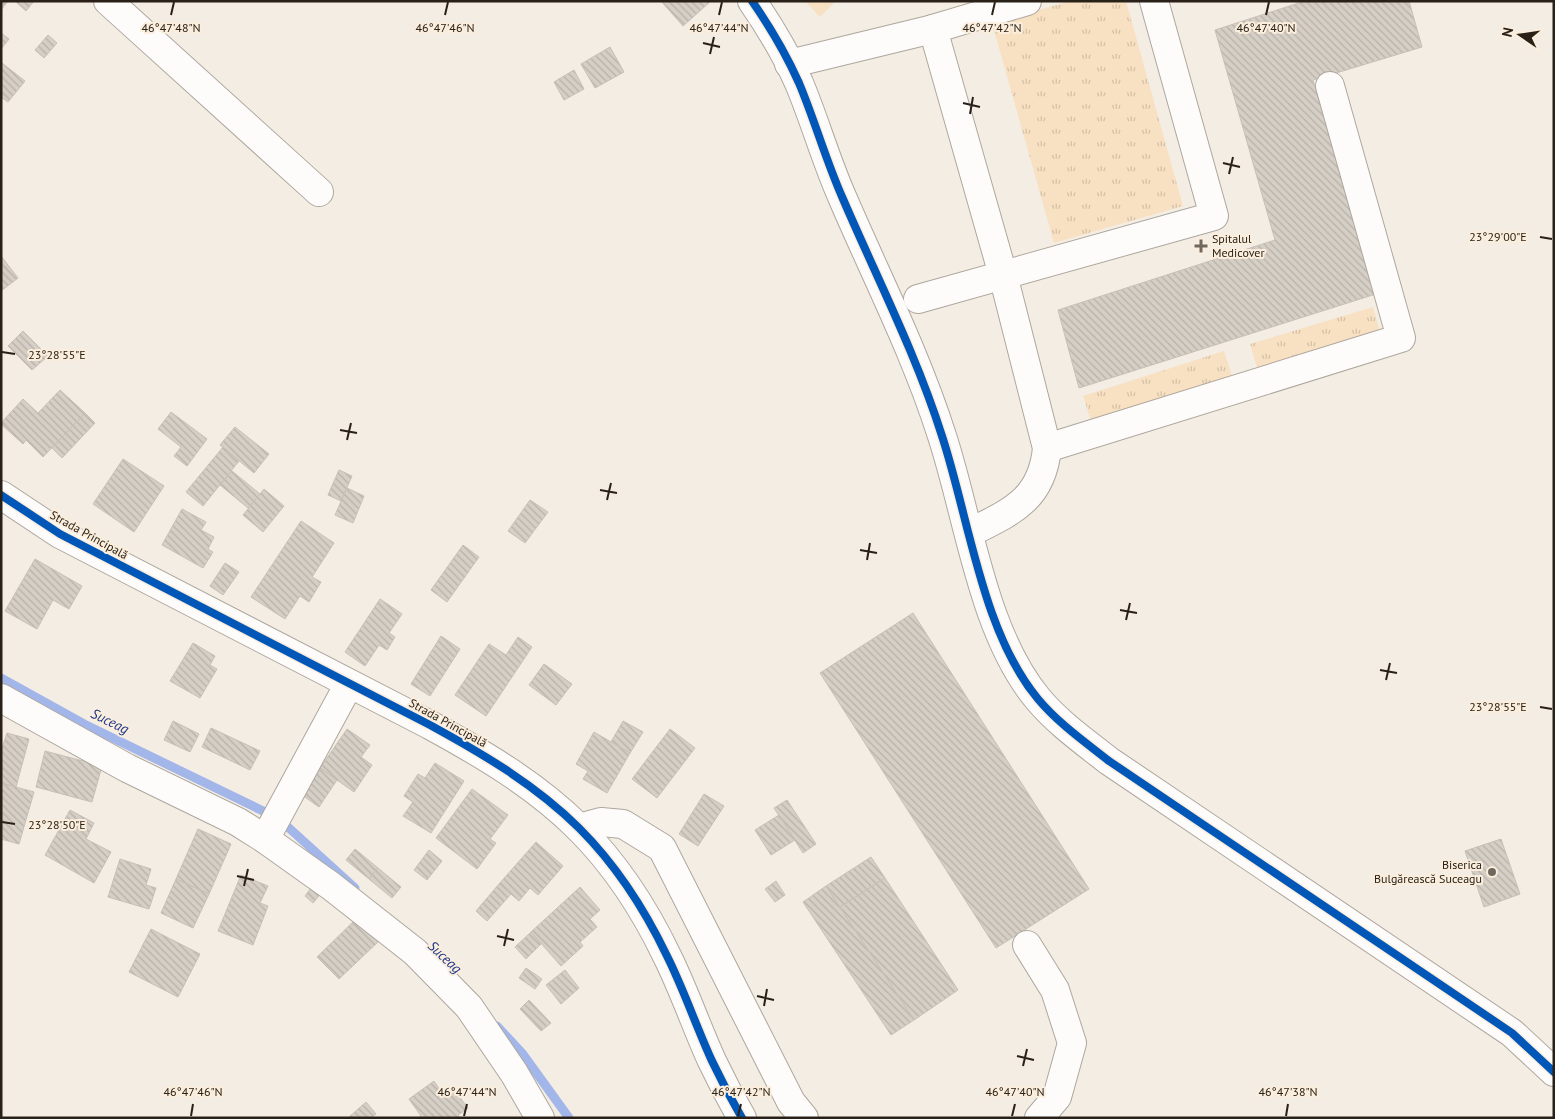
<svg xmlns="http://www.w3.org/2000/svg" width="1555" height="1119" viewBox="0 0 1555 1119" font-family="'PT Sans',sans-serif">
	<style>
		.grass { fill: url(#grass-tufts) }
		.pitch { fill: #f8e0c2 }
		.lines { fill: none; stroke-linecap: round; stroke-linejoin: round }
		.stream { stroke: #a3b6e9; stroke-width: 9 }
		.building { fill: url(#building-back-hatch); stroke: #c7c0b7 }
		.minor-casing { stroke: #aea79e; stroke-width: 30 }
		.minor { stroke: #fdfcfb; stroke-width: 28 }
		.cycleway-casing { stroke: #fbeedd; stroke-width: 11 }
		.cycleway { stroke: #0057b8; stroke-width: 8 }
		.ticks { fill: none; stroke: #292117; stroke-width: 2 }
		.poi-dot { fill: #70685f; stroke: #fbeedd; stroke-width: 2 }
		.labels { text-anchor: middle; stroke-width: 4; stroke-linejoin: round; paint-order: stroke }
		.poi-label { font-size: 12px; fill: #292117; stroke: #fbeedd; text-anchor: start }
		.street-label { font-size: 12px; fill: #292117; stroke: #fbeedd }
		.water-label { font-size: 14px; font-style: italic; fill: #1d378c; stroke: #fbeedd }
		.ticks-label { font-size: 12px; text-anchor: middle; fill: #292117; stroke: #fbeedd; stroke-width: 4; stroke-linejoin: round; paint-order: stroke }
	</style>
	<defs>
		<pattern id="grass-tufts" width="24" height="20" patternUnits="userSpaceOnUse" patternTransform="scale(1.25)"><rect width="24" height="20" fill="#f8e0c2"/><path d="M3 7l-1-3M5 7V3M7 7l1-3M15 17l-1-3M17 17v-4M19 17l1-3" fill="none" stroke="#d5c0a6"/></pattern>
		<pattern id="building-back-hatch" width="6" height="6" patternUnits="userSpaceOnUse" patternTransform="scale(1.25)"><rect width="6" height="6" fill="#d6cfc6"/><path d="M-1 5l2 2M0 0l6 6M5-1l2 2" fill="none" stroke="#b8b1a9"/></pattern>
	</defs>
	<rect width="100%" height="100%" fill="#f4ede4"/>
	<g class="grass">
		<path d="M1071,1H1126L1183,206L1054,243L992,23Z"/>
		<path d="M1373,307L1381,336L1259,374L1250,344Z"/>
		<path d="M1224,351L1233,379L1092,424L1083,396Z"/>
	</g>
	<path class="pitch" d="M805,1H836L820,17Z"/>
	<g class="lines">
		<g class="stream">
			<path d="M1,678L84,724L263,811L289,828L355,888"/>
			<path d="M497,1026L522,1053L569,1118"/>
		</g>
	</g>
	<g class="building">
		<path d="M1,1H8L1,10Z"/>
		<path d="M15,1H34L26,11Z"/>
		<path d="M661,1H711L683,26Z"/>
		<path d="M1305,1H1409L1422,47L1313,80L1376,294L1079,388L1058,310L1275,240L1215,30Z"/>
		<path d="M1,33L9,39L1,49Z"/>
		<path d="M48,35L57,43L44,58L35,50Z"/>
		<path d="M610,47L624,72L595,88L581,64Z"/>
		<path d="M2,63L25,81L8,102L1,97Z"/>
		<path d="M574,70L584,89L564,100L554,82Z"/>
		<path d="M1,256L18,278L1,291Z"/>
		<path d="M23,331L48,356L32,370L8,346Z"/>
		<path d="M60,390L85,413L43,457L26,440L23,444L1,424V423L23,399L38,413Z"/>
		<path d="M171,412L207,439L187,466L174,456L181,447L158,429Z"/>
		<path d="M85,413L95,423L62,458L52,448Z"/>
		<path d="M235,427L269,454L254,473L220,445Z"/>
		<path d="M223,447L239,461L203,506L186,492Z"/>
		<path d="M123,459L164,486L134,532L93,504Z"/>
		<path d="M339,470L352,476L341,501L328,495Z"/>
		<path d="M232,471L260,494L248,508L220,485Z"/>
		<path d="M347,488L364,496L353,523L335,515Z"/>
		<path d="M264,489L284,506L263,532L243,515Z"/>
		<path d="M530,500L548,512L525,543L508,531Z"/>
		<path d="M182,509L206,522L201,530L214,537L208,549L213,552L203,568L162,545Z"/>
		<path d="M301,521L334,543L312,577L321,582L309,602L300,596L285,619L251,597Z"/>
		<path d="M463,545L479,557L447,602L431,590Z"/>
		<path d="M35,559L82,586L69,609L53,600L37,629L5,611Z"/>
		<path d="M225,563L239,572L223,595L210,586Z"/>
		<path d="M380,599L402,614L389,633L395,637L387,650L379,645L365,666L345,652Z"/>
		<path d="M913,613L1089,889L996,948L820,673Z"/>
		<path d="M441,636L460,649L430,696L411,684Z"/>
		<path d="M518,637L532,647L486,716L455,695L489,644L506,655Z"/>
		<path d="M193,643L215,656L210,665L217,669L200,698L170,681Z"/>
		<path d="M544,664L572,684L556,705L529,685Z"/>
		<path d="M173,721L199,734L190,752L164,740Z"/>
		<path d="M623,721L643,732L630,753L611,742Z"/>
		<path d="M211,728L260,751L250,770L202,747Z"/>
		<path d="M347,729L370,745L361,757L372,765L354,792L320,768Z"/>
		<path d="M670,729L695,748L657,798L632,779Z"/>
		<path d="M594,732L630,753L607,793L583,779L588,771L576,764Z"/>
		<path d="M7,733L29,739L16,787L1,783V752Z"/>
		<path d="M45,751L102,766L92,802L36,787Z"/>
		<path d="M435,763L464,781L431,833L403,816L413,802L404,796L418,774L425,778Z"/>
		<path d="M320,768L337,780L319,807L302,795Z"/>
		<path d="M1,783L34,792L19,844L1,839Z"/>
		<path d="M472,789L508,815L490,839L496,843L477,869L436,838Z"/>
		<path d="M704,794L724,806L698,846L679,834Z"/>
		<path d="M787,800L816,844L803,853L774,808Z"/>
		<path d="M70,810L94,823L86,839L111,852L94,883L45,855Z"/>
		<path d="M779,815L795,840L771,855L755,830Z"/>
		<path d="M198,829L231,844L209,894L176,879Z"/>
		<path d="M1501,839L1520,894L1484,907L1465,851Z"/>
		<path d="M536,842L563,866L538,895L530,888L519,901L499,884Z"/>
		<path d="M355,849L378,868L369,879L346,860Z"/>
		<path d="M429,850L442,861L427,880L414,870Z"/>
		<path d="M871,857L885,878L840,907L826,886Z"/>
		<path d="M120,859L151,869L146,885L156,888L149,909L108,897Z"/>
		<path d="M378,868L401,887L392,898L369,879Z"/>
		<path d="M241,875L268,886L260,903L268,906L253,945L218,931Z"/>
		<path d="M885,878L958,990L914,1020L840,907Z"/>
		<path d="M176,879L209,894L193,928L161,913Z"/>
		<path d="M776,881L785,895L775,902L765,889Z"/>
		<path d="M314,884L323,891L313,903L305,896Z"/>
		<path d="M499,884L511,894L487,921L476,911Z"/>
		<path d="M826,886L914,1020L891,1035L803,902Z"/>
		<path d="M580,887L600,910L590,919L597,927L580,942L583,946L561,966L531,932Z"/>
		<path d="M357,918L379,941L339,979L317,957Z"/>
		<path d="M151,929L200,954L178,997L129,972Z"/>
		<path d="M531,932L541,944L526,959L515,947Z"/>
		<path d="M526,968L542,979L535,989L519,978Z"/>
		<path d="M565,970L579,988L561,1004L546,985Z"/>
		<path d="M529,1000L551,1023L541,1031L520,1009Z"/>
		<path d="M434,1081L445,1098L455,1091L468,1108L458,1115L460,1118H418L421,1116L409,1099Z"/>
		<path d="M366,1102L376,1114L370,1118H350L349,1117Z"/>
	</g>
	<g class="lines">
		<g class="minor-casing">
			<g id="minor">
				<path d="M108,1L319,192"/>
				<path d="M752,1C770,27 786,54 799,83C815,121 826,161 843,199C877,278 916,354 942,436C969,518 982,632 1038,699C1058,723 1085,742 1109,761L1512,1033L1554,1072"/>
				<path d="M789,64L933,29"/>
				<path d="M918,299L1214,216L1154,1"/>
				<path d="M1047,448L1401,338L1330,86"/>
				<path d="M1,495L60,534L430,725C483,754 536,785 579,828C616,865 645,910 667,956C684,990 696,1026 712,1061C721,1080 731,1099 742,1118"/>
				<path d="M969,533C1011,512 1042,500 1047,448L1003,275L933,29L1027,1"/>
				<path d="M1,698L127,768L238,822L265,839L331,886L415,952L469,1007L514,1073L540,1118"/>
				<path d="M579,828L601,822L623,824L662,848L791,1102L804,1118"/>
				<path d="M265,839L349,684"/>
				<path d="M1027,945L1055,990L1072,1043L1057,1097L1039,1118"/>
			</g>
		</g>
		<use href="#minor" class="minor"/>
		<g class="cycleway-casing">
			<g id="cycleway">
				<path d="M752,1C770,27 786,54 799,83C815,121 826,161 843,199C877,278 916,354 942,436C969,518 982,632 1038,699C1058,723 1085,742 1109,761L1512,1033L1554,1072"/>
				<path d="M1,495L60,534L430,725C483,754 536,785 579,828C616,865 645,910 667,956C684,990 696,1026 712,1061C721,1080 731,1099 742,1118"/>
			</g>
		</g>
		<use href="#cycleway" class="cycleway"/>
	</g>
	<path class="ticks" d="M171,15L174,2M445,15L448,2M719,15L722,2M992,15L995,2M1266,15L1269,2M703,43L720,47M710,54L714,37M963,103L980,107M970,114L973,97M1223,163L1240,167M1229,174L1233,157M1540,237L1552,239M2,352L15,354M340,430L357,433M347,440L351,423M600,490L617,493M607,500L611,483M860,550L877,553M867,560L870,543M1120,610L1137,613M1126,620L1130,603M1380,670L1397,673M1386,680L1390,663M1540,707L1552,709M2,822L15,824M237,876L254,880M244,886L248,869M497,936L514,940M504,946L508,929M757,996L774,1000M764,1006L767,989M1017,1056L1034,1060M1023,1066L1027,1049M191,1116L193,1104M464,1116L467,1104M738,1116L741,1104M1012,1116L1015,1104M1286,1116L1288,1104"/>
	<g class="poi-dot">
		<path d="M1198.5 238.5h5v5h5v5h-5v5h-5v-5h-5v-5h5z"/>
		<circle cx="1492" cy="872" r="5"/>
	</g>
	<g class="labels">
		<g class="poi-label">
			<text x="1212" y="243">Spitalul<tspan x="1212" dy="14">Medicover</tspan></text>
			<text x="1482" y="869" text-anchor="end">Biserica<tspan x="1482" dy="14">Bulgărească Suceagu</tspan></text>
		</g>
		<g class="street-label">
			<text transform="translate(89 535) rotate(29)" y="4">Strada Principală</text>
			<text transform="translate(448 723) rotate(29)" y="4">Strada Principală</text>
		</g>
		<g class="water-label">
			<text transform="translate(110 721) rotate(26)" y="5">Suceag</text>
			<text transform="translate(445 957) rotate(43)" y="5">Suceag</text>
		</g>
	</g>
	<g class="ticks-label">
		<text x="171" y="32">46°47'48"N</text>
		<text x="445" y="32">46°47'46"N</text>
		<text x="719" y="32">46°47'44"N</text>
		<text x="992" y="32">46°47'42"N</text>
		<text x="1266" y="32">46°47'40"N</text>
		<text x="1498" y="241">23°29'00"E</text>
		<text x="57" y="359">23°28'55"E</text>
		<text x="1498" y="711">23°28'55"E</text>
		<text x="57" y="829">23°28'50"E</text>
		<text x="193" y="1096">46°47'46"N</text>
		<text x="467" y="1096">46°47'44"N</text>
		<text x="741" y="1096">46°47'42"N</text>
		<text x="1015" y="1096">46°47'40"N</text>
		<text x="1288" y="1096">46°47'38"N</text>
	</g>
	<rect width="1555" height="1119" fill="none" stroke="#292117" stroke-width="5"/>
	<g transform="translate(1520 35) rotate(283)" stroke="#fbeedd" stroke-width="4" paint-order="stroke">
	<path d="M0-4L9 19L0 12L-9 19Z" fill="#292117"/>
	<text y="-8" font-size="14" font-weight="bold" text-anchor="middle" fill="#292117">N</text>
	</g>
</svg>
